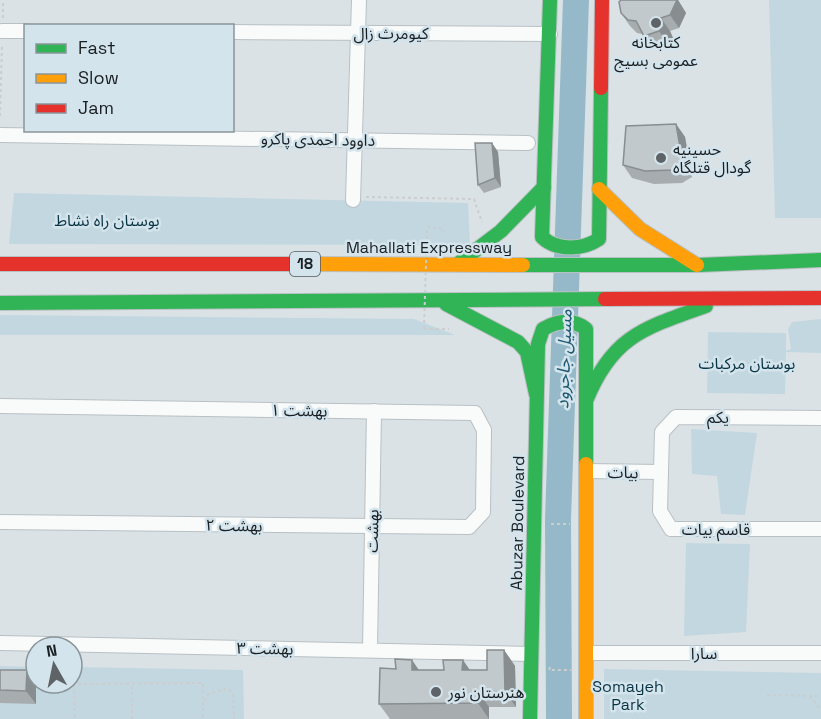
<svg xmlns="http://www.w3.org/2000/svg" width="821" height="719" viewBox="0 0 821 719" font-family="'Space Grotesk','Noto Sans Arabic',sans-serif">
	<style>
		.green { fill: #c3d7e0 }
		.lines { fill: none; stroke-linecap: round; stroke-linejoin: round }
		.river { stroke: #96b9ca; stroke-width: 26 }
		.street-casing { stroke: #b9c0c3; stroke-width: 16 }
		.fast-casing { stroke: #b9c0c3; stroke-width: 16 }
		.slow-casing { stroke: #b9c0c3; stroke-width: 16 }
		.jam-casing { stroke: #b9c0c3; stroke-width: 16 }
		.path { stroke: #cbcdce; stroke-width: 2; stroke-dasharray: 3 3; stroke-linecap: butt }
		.street { stroke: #f9fbfb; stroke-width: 14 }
		.fast { stroke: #30b455; stroke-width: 14 }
		.slow { stroke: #ff9f0a; stroke-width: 14 }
		.jam { stroke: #e5322d; stroke-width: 14 }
		.path-bridge { stroke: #cbcdce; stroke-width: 2; stroke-dasharray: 3 3; stroke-linecap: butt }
		.wall { fill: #a7adaf }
		.shaded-wall { fill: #888d8f }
		.building { fill: #c2c9cc; stroke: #888d8f; stroke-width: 1.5 }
		.poi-dot { fill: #5d6367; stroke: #d4e4ec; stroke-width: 2 }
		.labels { text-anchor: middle; stroke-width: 5; stroke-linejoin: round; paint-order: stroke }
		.shield { fill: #d4e4ec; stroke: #515a5f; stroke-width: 1.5 }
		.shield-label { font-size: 15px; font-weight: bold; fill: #191f22 }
		.street-label { font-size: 16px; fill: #191f22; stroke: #d4e4ec }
		.poi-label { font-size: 16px; fill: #191f22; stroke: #d4e4ec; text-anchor: start }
		.park-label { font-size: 16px; fill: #093444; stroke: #d4e4ec }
		.water-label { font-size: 18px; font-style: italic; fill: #1e5971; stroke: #d4e4ec }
	</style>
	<rect width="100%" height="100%" fill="#dae2e6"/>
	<g class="green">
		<path d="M769,0H821V218H775Z"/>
		<path d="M14,193L468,203L470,245L9,244Z"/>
		<path d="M0,315L414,319L455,335H0Z"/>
		<path d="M821,319V353L786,352L785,394L707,393L708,332L786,333V351L791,349L788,329L792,322Z"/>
		<path d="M691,429L757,433L745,515L721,514L717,476L692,474Z"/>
		<path d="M686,543L750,544L746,632L684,636Z"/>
		<path d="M0,666L36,667V683H72V667L243,670L244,719H0Z"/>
		<path d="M604,669L821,673V719H604Z"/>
	</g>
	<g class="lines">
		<path class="river" d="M559,719L558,519L576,0"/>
		<g class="street-casing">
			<g id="street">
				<path d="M2,31H26"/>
				<path d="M232,32L550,34"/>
				<path d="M0,135L528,143"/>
				<path d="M353,200L359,0"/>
				<path d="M0,406L475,413L484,430L483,512L469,527L0,522"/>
				<path d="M821,418L676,417L662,432L660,511L671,529H821"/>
				<path d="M586,471L661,472"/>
				<path d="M0,643L531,654"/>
				<path d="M370,650L374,411"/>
				<path d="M587,653H821"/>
			</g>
		</g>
		<g class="fast-casing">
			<g id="fast">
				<path d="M550,0L542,237C556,251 583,250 599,239L601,88"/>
				<path d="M459,263L501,231L544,187"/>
				<path d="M523,265H698L821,260"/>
				<path d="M0,303L605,299"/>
				<path d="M446,304L518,342L527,352L536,394"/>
				<path d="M586,401C612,336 644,328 706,306"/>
				<path d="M530,719L538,344L543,329C557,321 572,318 586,329V464"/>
			</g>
		</g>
		<g class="slow-casing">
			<g id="slow">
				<path d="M599,189L640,229L697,265"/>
				<path d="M308,264L523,265"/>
				<path d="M586,464V719"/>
			</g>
		</g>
		<g class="jam-casing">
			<g id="jam">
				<path d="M601,88L602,0"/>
				<path d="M0,264H308"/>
				<path d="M605,299L821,298"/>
			</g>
		</g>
		<g class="path">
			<path d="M3,18V0"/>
			<path d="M0,116L2,45"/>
			<path d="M366,197L474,199L482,222"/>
			<path d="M427,227L443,229V232"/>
			<path d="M424,329H449"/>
			<path d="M551,524H570"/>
			<path d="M550,667L549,670H571"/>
			<path d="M42,684L203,683V719"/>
			<path d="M74,684L75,719"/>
			<path d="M767,695L821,696"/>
			<path d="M810,696L821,710"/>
			<path d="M205,701L208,694L227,688L233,693L234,719"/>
			<path d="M132,719V683"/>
		</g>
		<use href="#street" class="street"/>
		<use href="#fast" class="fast"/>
		<use href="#slow" class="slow"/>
		<use href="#jam" class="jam"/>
		<path class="path-bridge" d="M424,329L427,227"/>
	</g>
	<g class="wall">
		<path d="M621,0H678L686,13L679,28L670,31L673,38L668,44L653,49L642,34L637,33L630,26L621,13Z"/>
		<path d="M676,124L685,137L692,177L682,183L654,184L632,178L623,165Z"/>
		<path d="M492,143L498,152L501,187L484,193L478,185Z"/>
		<path d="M504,650L515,666L516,707H489V719H390L379,704L396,669L412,660L418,670H487Z"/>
		<path d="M0,670L36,683V704L0,703Z"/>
	</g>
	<g class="shaded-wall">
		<path d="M674,0H678L686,13L679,28L670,15Z"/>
		<path d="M661,18L670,31L673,38L668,44L659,31Z"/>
		<path d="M676,124L685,137L692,177L683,164Z"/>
		<path d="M492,143L498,152L501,187L495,178Z"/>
		<path d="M504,650L515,666L516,707L505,692Z"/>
		<path d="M412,660L423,676L412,670Z"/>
		<path d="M463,660L474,676L462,670Z"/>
		<path d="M27,670L36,683V704L26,691Z"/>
		<path d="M478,691L489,707V719L478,703Z"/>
	</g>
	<g class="building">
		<path d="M621,0H677L670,15L661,18L664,26L659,31L644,36L636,21L628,20L621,13L619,2Z"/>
		<path d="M676,124L683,164L673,170L645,171L623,165L626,126Z"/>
		<path d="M475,143H492L495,178L478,185Z"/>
		<path d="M487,650H504L505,692L478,691V703L379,704L380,668L396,669L395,659L412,660V670H444L443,660H463L462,670H487Z"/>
		<path d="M0,670H27L26,691L0,690Z"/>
	</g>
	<g class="poi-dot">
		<circle cx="656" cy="23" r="6"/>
		<circle cx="661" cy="158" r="6"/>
		<circle cx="436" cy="692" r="6"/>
	</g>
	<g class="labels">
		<rect class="shield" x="290" y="252" width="30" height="24" rx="4.5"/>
		<g class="shield-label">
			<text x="305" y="269">18</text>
		</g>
		<g class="street-label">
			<text x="391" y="39">کیومرث زال</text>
			<text transform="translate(318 139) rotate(1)" y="6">داوود احمدی پاکرو</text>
			<text x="429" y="253">Mahallati Expressway</text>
			<text transform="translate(299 410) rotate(1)" y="6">بهشت ۱</text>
			<text x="718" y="423">یکم</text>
			<text transform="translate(623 472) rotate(1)" y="6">بیات</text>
			<text transform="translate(517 523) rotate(-89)" y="6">Abuzar Boulevard</text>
			<text transform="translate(234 525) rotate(1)" y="6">بهشت ۲</text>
			<text x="716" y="535">قاسم بیات</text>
			<text transform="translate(372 531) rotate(-89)" y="6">بهشت</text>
			<text transform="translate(265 648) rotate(1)" y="6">بهشت ۳</text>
			<text x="704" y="659">سارا</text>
		</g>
		<g class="poi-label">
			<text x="656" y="48" text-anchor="middle">کتابخانه<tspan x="656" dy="18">عمومی بسیج</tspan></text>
			<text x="673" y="155">حسینیه<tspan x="673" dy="18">گودال قتلگاه</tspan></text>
			<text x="448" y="698">هنرستان نور</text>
		</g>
		<g class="park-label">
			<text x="107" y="226">بوستان راه نشاط</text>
			<text x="747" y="369">بوستان مرکبات</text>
			<text x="628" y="692">Somayeh<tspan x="628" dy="18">Park</tspan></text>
		</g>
		<g class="water-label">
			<text transform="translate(564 359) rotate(-88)" y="6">مسیل جاجرود</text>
		</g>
	</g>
	<rect x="24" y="24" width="210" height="108" fill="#d4e4ec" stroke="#89959b" stroke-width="1.5"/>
	<rect x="36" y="44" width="30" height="9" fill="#30b455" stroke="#89959b" stroke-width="1.5"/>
	<text x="78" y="54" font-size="18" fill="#191f22">Fast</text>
	<rect x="36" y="74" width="30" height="9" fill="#ff9f0a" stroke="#89959b" stroke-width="1.5"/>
	<text x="78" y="84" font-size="18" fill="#191f22">Slow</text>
	<rect x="36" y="104" width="30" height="9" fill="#e5322d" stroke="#89959b" stroke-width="1.5"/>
	<text x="78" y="114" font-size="18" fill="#191f22">Jam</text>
	<g transform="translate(54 665) rotate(351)"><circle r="28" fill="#d4e4ec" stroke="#89959b" stroke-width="1.5"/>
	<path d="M0-4.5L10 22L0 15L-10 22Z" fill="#5d6367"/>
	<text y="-9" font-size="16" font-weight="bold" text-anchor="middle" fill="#191f22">N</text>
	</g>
</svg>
